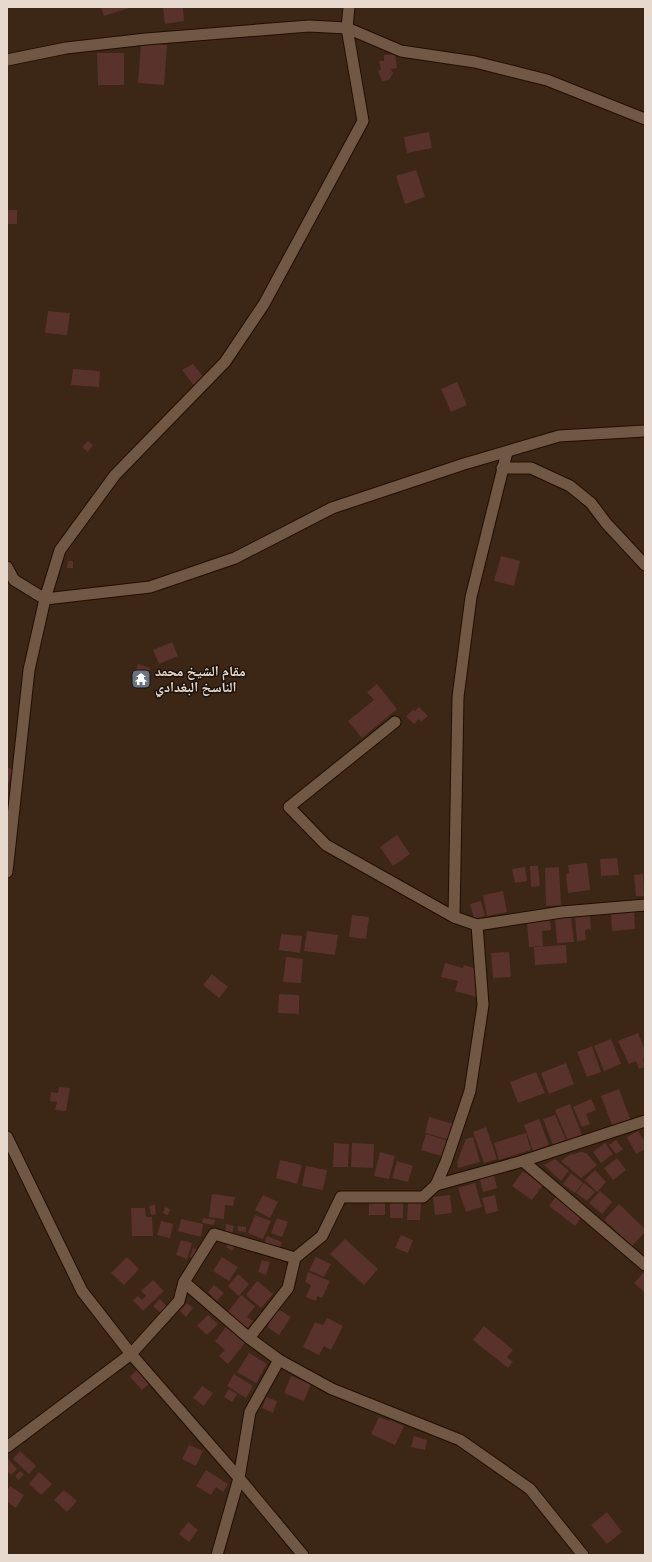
<svg xmlns="http://www.w3.org/2000/svg" width="652" height="1562" viewBox="0 0 652 1562" font-family="Raleway,'Noto Naskh Arabic',sans-serif">
	<style>
		.building { fill: #59322c }
		.lines { fill: none; stroke-linecap: round; stroke-linejoin: round }
		.street-casing { stroke: #220e01; stroke-width: 13 }
		.street { stroke: #715845; stroke-width: 11 }
		.labels { text-anchor: middle; stroke-width: 3; stroke-linejoin: round; paint-order: stroke }
		.poi-label { font-size: 14px; font-weight: bold; fill: #e8d9ce; stroke: #1c120a; text-anchor: start }
	</style>
	<rect width="100%" height="100%" fill="#3c2615"/>
	<g class="building">
		<path d="M101,7H132L104,16Z"/>
		<path d="M163,7H183L184,21L165,24Z"/>
		<path d="M141,43L167,45L164,85L138,83Z"/>
		<path d="M97,53H124V85H98Z"/>
		<path d="M395,54L397,68L391,69L393,73L389,80L382,81L378,71L381,69L379,61H384V55Z"/>
		<path d="M429,132L432,148L407,153L404,137Z"/>
		<path d="M416,170L425,197L405,204L396,176Z"/>
		<rect x="7" y="210" width="10" height="14"/>
		<path d="M48,311L70,313L67,335L45,333Z"/>
		<path d="M193,364L206,380L196,388L182,370Z"/>
		<path d="M73,369L100,371L99,387L71,385Z"/>
		<path d="M457,382L467,405L451,412L441,389Z"/>
		<path d="M88,441L93,445L88,452L82,447Z"/>
		<path d="M501,556L520,561L514,586L494,581Z"/>
		<path d="M68,561H73V568H67Z"/>
		<path d="M172,642L178,656L159,664L153,650Z"/>
		<path d="M138,664L150,668L145,688L132,684Z"/>
		<path d="M377,684L397,709L362,738L348,721L374,700L367,692Z"/>
		<path d="M419,707L428,716L421,722L419,719L414,724L406,716L413,710L415,711Z"/>
		<path d="M7,767L13,770L7,787Z"/>
		<path d="M397,835L410,854L393,866L380,847Z"/>
		<path d="M617,858L619,875L601,876L600,859Z"/>
		<path d="M587,863L590,890L568,893L566,874L569,873L568,865Z"/>
		<path d="M530,866H538L540,886L531,887Z"/>
		<path d="M525,867L527,881L515,883L512,869Z"/>
		<path d="M559,867L561,905L546,906L545,868Z"/>
		<path d="M643,874L644,896H636L634,875Z"/>
		<path d="M503,891L507,912L487,916L483,895Z"/>
		<path d="M481,901L485,916L474,919L470,904Z"/>
		<path d="M634,910L635,929L612,931L611,912Z"/>
		<path d="M352,915L369,917L366,939L349,937Z"/>
		<path d="M590,916L591,929L585,930L586,940L577,941L575,917Z"/>
		<path d="M571,917L574,942L557,943L555,918Z"/>
		<path d="M550,920L551,930L542,931L543,946L529,947L527,923Z"/>
		<path d="M307,931L338,935L335,955L304,951Z"/>
		<path d="M281,934L302,936L300,953L279,950Z"/>
		<path d="M566,945L567,963L535,965L534,947Z"/>
		<path d="M509,952L511,977L493,978L491,953Z"/>
		<path d="M286,957L303,959L301,983L283,982Z"/>
		<path d="M445,963L463,968L464,965L480,970V998L455,991L458,981L441,977Z"/>
		<path d="M212,974L228,987L219,998L203,985Z"/>
		<path d="M279,994L299,995V1014L278,1013Z"/>
		<path d="M638,1033L645,1050V1058L643,1059L645,1067L639,1069L636,1061L629,1064L618,1041Z"/>
		<path d="M611,1039L621,1064L604,1071L594,1046Z"/>
		<path d="M592,1046L601,1072L587,1077L577,1052Z"/>
		<path d="M566,1063L574,1084L549,1094L541,1073Z"/>
		<path d="M536,1072L545,1093L518,1103L510,1082Z"/>
		<path d="M59,1087L70,1088L66,1111L55,1110L57,1102L50,1101L51,1092L58,1093Z"/>
		<path d="M619,1089L631,1121L613,1128L601,1096Z"/>
		<path d="M591,1099L596,1110L586,1114L590,1124L582,1127L573,1107Z"/>
		<path d="M570,1104L582,1135L568,1141L555,1110Z"/>
		<path d="M555,1115L566,1140L553,1145L543,1119Z"/>
		<path d="M429,1117L454,1124L450,1140L425,1133Z"/>
		<path d="M539,1119L549,1145L533,1151L524,1125Z"/>
		<path d="M486,1127L497,1159L484,1163L473,1132Z"/>
		<path d="M638,1131L645,1142V1149L636,1154L627,1137Z"/>
		<path d="M526,1133L531,1150L499,1160L494,1143Z"/>
		<path d="M426,1134L449,1141L445,1157L421,1150Z"/>
		<path d="M473,1137L480,1162L458,1168L457,1162L466,1139Z"/>
		<path d="M616,1140L623,1149L616,1154L609,1145Z"/>
		<path d="M334,1143L349,1144L348,1167H333Z"/>
		<path d="M352,1143L374,1144L373,1168L351,1167Z"/>
		<path d="M605,1143L613,1154L601,1163L593,1152Z"/>
		<path d="M380,1152L395,1156L389,1179L374,1176Z"/>
		<path d="M581,1152L586,1153L597,1165L581,1178L561,1161L569,1155Z"/>
		<path d="M617,1158L626,1170L613,1180L604,1168Z"/>
		<path d="M555,1159L569,1171L561,1181L544,1165Z"/>
		<path d="M280,1160L302,1165L297,1184L276,1178Z"/>
		<path d="M397,1161L413,1166L408,1182L392,1178Z"/>
		<path d="M306,1166L327,1170L323,1190L302,1186Z"/>
		<path d="M595,1170L606,1182L597,1192L585,1180Z"/>
		<path d="M523,1171L543,1185L532,1200L512,1186Z"/>
		<path d="M493,1172L497,1188L483,1192L479,1176Z"/>
		<path d="M571,1173L583,1183L575,1193L563,1184Z"/>
		<path d="M475,1183L482,1207L466,1212L458,1188Z"/>
		<path d="M584,1183L595,1192L587,1201L576,1193Z"/>
		<path d="M600,1191L612,1202L602,1214L589,1203Z"/>
		<path d="M212,1194L235,1197L233,1206L225,1205L224,1219L209,1217Z"/>
		<path d="M263,1195L278,1202L270,1218L255,1210Z"/>
		<path d="M450,1195L452,1213L435,1215L433,1197Z"/>
		<path d="M495,1195L498,1211L486,1214L482,1198Z"/>
		<path d="M557,1195L583,1215L575,1226L549,1206Z"/>
		<rect x="369" y="1200" width="16" height="15"/>
		<rect x="390" y="1201" width="13" height="17"/>
		<path d="M408,1201H421L420,1220H407Z"/>
		<path d="M619,1204L645,1229V1232L632,1246L604,1220Z"/>
		<path d="M155,1205L156,1214L151,1215L149,1206Z"/>
		<path d="M165,1207L170,1209L168,1215L163,1213Z"/>
		<path d="M131,1208H145L146,1217H152L153,1236H132Z"/>
		<path d="M255,1215L271,1221L263,1239L248,1233Z"/>
		<path d="M203,1218L215,1220L214,1225L202,1223Z"/>
		<path d="M277,1218L288,1222L282,1237L271,1233Z"/>
		<path d="M181,1219L203,1224L201,1237L178,1231Z"/>
		<path d="M161,1221L173,1224L170,1238L157,1235Z"/>
		<path d="M226,1224L234,1226L232,1234L225,1233Z"/>
		<path d="M238,1226L246,1227V1232L238,1231Z"/>
		<path d="M401,1235L413,1240L408,1253L395,1248Z"/>
		<path d="M267,1236L282,1242L279,1250L264,1244Z"/>
		<path d="M345,1239L378,1269L364,1285L330,1254Z"/>
		<path d="M181,1240L192,1243L187,1259L176,1255Z"/>
		<path d="M229,1242L235,1246L232,1251L226,1247Z"/>
		<path d="M193,1248L198,1250L195,1259L190,1257Z"/>
		<path d="M127,1257L139,1269L124,1285L111,1273Z"/>
		<path d="M222,1257L238,1267L229,1281L213,1271Z"/>
		<path d="M316,1257L331,1264L324,1277L309,1270Z"/>
		<path d="M262,1260L270,1262L266,1275L258,1272Z"/>
		<path d="M645,1271V1293L634,1283Z"/>
		<path d="M308,1272L330,1281L322,1298L317,1296L316,1301L306,1297L311,1285L305,1282Z"/>
		<path d="M238,1274L249,1284L239,1296L228,1286Z"/>
		<path d="M153,1280L164,1291L143,1311L133,1300L138,1296L142,1300L146,1296L141,1291Z"/>
		<path d="M257,1281L273,1294L261,1308L246,1295Z"/>
		<path d="M214,1285L224,1293L217,1301L208,1292Z"/>
		<path d="M241,1295L255,1306L247,1317L253,1321L247,1329L227,1313Z"/>
		<path d="M160,1299L169,1309L163,1315L153,1306Z"/>
		<path d="M187,1303L193,1308L186,1317L180,1311Z"/>
		<path d="M278,1309L291,1317L279,1335L267,1327Z"/>
		<path d="M208,1315L218,1324L207,1335L197,1326Z"/>
		<path d="M327,1318L343,1326L331,1350L324,1346L319,1355L303,1347L315,1322L323,1325Z"/>
		<path d="M484,1326L513,1350L507,1357L513,1362L508,1368L473,1340Z"/>
		<path d="M226,1327L245,1343L228,1364L219,1356L225,1350L215,1341Z"/>
		<path d="M249,1353L267,1364L256,1383L237,1372Z"/>
		<path d="M138,1369L151,1382L142,1390L130,1377Z"/>
		<path d="M234,1374L253,1386L246,1398L227,1386Z"/>
		<path d="M291,1376L311,1384L304,1401L284,1393Z"/>
		<path d="M202,1386L213,1393L204,1406L193,1398Z"/>
		<path d="M229,1389L237,1394L232,1402L224,1397Z"/>
		<path d="M266,1397L277,1401L273,1413L262,1408Z"/>
		<path d="M379,1417L389,1421L390,1420L404,1426L395,1445L371,1434Z"/>
		<path d="M414,1436L427,1440L425,1450L411,1447Z"/>
		<path d="M189,1445L203,1451L196,1466L182,1459Z"/>
		<path d="M20,1451L36,1466L29,1474L13,1459Z"/>
		<path d="M7,1458L17,1469L11,1475L7,1471Z"/>
		<path d="M206,1470L228,1484L223,1492L216,1487L211,1495L196,1486Z"/>
		<path d="M20,1471L24,1475L18,1480L15,1476Z"/>
		<path d="M39,1472L52,1484L41,1495L29,1484Z"/>
		<path d="M10,1486L24,1495L16,1508L7,1502V1490Z"/>
		<path d="M64,1490L77,1501L67,1512L54,1500Z"/>
		<path d="M607,1512L622,1532L607,1544L591,1525Z"/>
		<path d="M188,1522L198,1530L189,1542L179,1534Z"/>
	</g>
	<g class="lines">
		<g class="street-casing">
			<g id="street">
				<path d="M7,60L66,48L146,39L309,26L347,28L401,51L475,62L547,80L645,119"/>
				<path d="M502,468H531L570,486L591,503L606,523L645,565"/>
				<path d="M7,567L14,580L45,599L150,587L235,558L332,508L464,464L559,436L645,431"/>
				<path d="M395,722L289,807L326,845L454,917L477,925L562,912L645,905"/>
				<path d="M7,872L29,670L45,599L60,550L115,475L225,362L264,304L363,121L347,28L349,7"/>
				<path d="M454,917L458,697L471,597L507,452"/>
				<path d="M7,1137L82,1291L131,1354L239,1478L303,1555"/>
				<path d="M523,1161L645,1265"/>
				<path d="M436,1185L446,1162L470,1091L483,1005L477,925"/>
				<path d="M184,1282L249,1338L279,1360L250,1412L239,1478L217,1555"/>
				<path d="M249,1338L288,1288L295,1258"/>
				<path d="M279,1360L332,1389L460,1440L530,1489L583,1555"/>
				<path d="M7,1447L131,1354L179,1301L184,1282L214,1234L295,1258L322,1236L341,1197H423L436,1185L523,1161L645,1121"/>
			</g>
		</g>
		<use href="#street" class="street"/>
	</g>
	<defs>
		<g id="temple-square" transform="scale(1)"><rect x="-9" y="-9" width="18" height="18" rx="4" fill="#6b7280" stroke="#1c120a"/><path d="M0-6L5-2H3V0L6.5 2.5H4V6H1.5V3h-3V6H-4V2.5H-6.5L-3 0V-2H-5Z" fill="#fff"/></g>
	</defs>
	<g fill-rule="evenodd">
		<use href="#temple-square" x="141" y="679"/>
	</g>
	<g class="labels">
		<g class="poi-label">
			<text x="155" y="676">مقام الشيخ محمد<tspan x="155" dy="16">الناسخ البغدادي</tspan></text>
		</g>
	</g>
	<rect width="652" height="1562" fill="none" stroke="#e8d9ce" stroke-width="16"/>
</svg>
